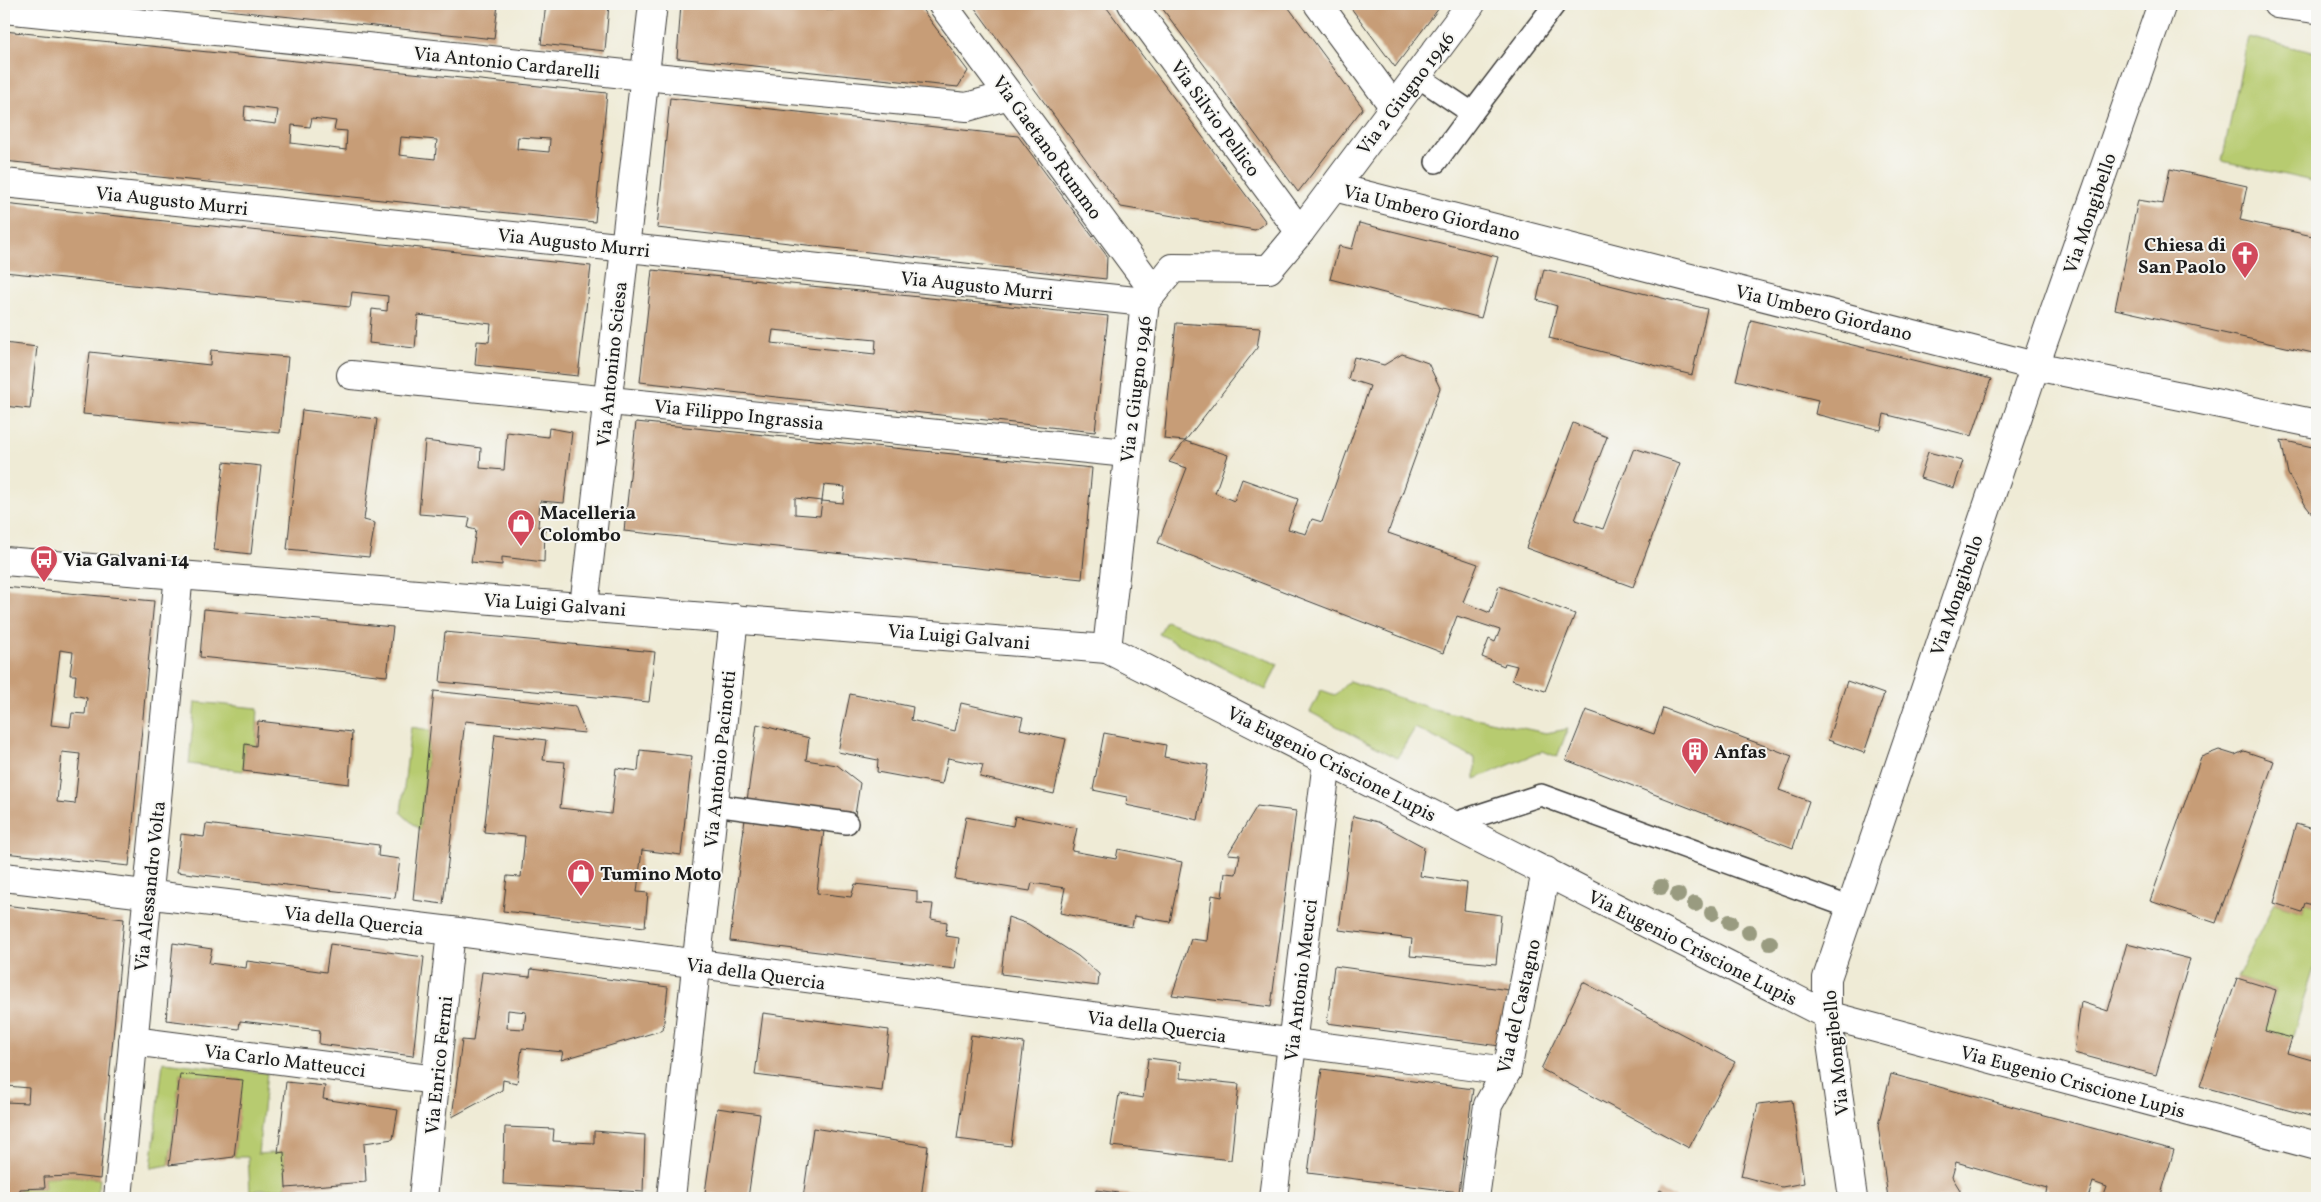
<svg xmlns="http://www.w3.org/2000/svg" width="2321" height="1202" viewBox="0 0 2321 1202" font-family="Vollkorn,serif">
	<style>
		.green { fill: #b7cb6f; stroke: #6a7446 }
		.building { fill: #c79d77; fill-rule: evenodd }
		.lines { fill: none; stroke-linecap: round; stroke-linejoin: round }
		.lane-casing { stroke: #3c3b38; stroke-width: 24 }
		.street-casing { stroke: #3c3b38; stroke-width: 30 }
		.secondary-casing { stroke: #3c3b38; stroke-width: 30 }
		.lane { stroke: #fff; stroke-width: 21 }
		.street { stroke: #fff; stroke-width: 28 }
		.secondary { stroke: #fff; stroke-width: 28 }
		.tree { fill: #999b80 }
		.labels { text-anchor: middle; stroke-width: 4; stroke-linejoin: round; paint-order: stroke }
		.street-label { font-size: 19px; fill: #1c1c1c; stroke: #f6f6f2 }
		.poi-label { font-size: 19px; font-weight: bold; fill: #1c1c1c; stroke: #f6f6f2; text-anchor: start }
	</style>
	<rect width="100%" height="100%" fill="#f6f6f2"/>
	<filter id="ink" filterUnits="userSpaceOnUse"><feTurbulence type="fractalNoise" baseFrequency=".02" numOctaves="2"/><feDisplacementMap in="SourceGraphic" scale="10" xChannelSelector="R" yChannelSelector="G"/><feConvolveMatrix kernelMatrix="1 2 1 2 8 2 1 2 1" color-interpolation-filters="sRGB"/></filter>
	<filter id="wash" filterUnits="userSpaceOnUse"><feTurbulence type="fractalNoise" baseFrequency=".0096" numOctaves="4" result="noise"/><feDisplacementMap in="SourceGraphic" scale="20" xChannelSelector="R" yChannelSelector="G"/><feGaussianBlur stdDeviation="1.12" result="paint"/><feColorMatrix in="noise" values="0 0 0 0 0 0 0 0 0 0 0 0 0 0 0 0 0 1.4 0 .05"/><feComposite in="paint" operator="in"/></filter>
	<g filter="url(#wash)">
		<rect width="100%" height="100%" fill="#efebd6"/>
		<g class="green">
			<path d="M732,4H828L833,10L744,5Z"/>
			<path d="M2248,37L2317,53V182L2222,161Z"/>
			<path d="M1166,621L1278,664L1266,690L1159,634Z"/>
			<path d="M1349,681L1433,709L1546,733L1568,729L1557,757L1543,751L1475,779V758L1415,728L1397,758L1310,712L1321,690L1335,695Z"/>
			<path d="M195,702L258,708L256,746L245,744L243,771L189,764Z"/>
			<path d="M411,727L430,730L420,830L401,813Z"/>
			<path d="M2274,903L2302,912L2305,903L2317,906V959L2292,1038L2265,1031L2276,990L2237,978Z"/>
			<path d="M163,1062L267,1073L258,1154L284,1152L286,1188L250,1191L248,1157H234L242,1080L180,1074L169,1165L151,1168Z"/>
			<path d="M73,1176L100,1179L97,1198H19L20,1189L45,1188L44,1177Z"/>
		</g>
		<g id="blocks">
			<g class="building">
				<path d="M171,4H498L494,39Z"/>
				<path d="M546,4H609L605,51L541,44Z"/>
				<path d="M681,4H732L833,10L828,4H918L968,71L958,87L677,58Z"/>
				<path d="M972,4H1104L1266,222L1255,230L1121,207Z"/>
				<path d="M1159,4H1286L1326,58L1363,108L1298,192Z"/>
				<path d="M1348,4H1442L1395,67Z"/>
				<path d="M4,31L607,93L595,222L4,161ZM245,106L278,110L276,124L244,120ZM312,118L336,121L334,130L347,131L346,150L291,143L292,125L310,127ZM401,137L437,140L435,159L399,155ZM518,137L550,139L549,152L517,149Z"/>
				<path d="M670,98L1018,136L1107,256L1106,279L657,228Z"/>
				<path d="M2170,169L2247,186L2240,220L2317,237V333L2313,353L2115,309L2138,200L2163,204Z"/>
				<path d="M4,204L591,266L578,376L475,365L477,341L489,342L491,324L418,315L415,348L369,343L372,309L387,311L388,296L352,292L350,307L4,272Z"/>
				<path d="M1359,223L1498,257L1481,318L1330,279L1339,246L1352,249Z"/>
				<path d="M1544,269L1707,309L1692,375L1549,338L1557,306L1537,300Z"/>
				<path d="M652,270L1108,316L1095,432L640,382ZM773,330L876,340L875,354L771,343Z"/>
				<path d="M1751,320L1991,379L1972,436L1884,414L1881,430L1815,414L1818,400L1736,380Z"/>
				<path d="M1176,323L1260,328L1257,348L1185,441L1164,439Z"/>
				<path d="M4,343L37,347L30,409L4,406Z"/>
				<path d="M211,350L288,357L280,433L83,414L90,352L210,365Z"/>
				<path d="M1402,354L1428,363L1440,388L1388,533L1478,564L1463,602L1490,613L1499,586L1575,614L1545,691L1512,680L1517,666L1505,663L1504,666L1482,657L1489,639L1495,642L1500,630L1457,616L1443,653L1158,543L1187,468L1169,462L1185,441L1228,455L1215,493L1234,501L1242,479L1298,499L1288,529L1306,534L1312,519L1322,522L1370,386L1348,379L1354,357L1384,365Z"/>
				<path d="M302,410L377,419L364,520L375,523L369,557L287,549Z"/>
				<path d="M636,422L1092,468L1082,579L624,531ZM824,485L845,487L843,503L822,501L820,516L795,514V498L822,501Z"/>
				<path d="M1573,423L1607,437L1575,520L1603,529L1634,448L1680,463L1633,587L1526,548Z"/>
				<path d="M549,428L572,432L564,503L540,501L538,527H545L544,562L502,557V565L471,562L476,530L468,528L470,518L419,514L425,441L481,448L480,468L504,470L507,432L548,437Z"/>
				<path d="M2281,440L2317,448V520L2306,506L2288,474Z"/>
				<path d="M1928,452L1963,461L1954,488L1920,478Z"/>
				<path d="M224,462L261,466L251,554L214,550Z"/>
				<path d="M4,587L154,601L129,866L4,853ZM60,650L73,652L70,675H76L74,695L87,698L85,714L72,713L70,727L51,725ZM62,752L80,754L75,804L57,802Z"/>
				<path d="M204,609L393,627L387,676L200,657Z"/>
				<path d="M445,632L655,652L649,702L440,682Z"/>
				<path d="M1847,681L1884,694L1864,753L1828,740Z"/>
				<path d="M434,691L575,706L585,733L465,721L443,904L413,900Z"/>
				<path d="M850,694L913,707L911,720L955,731L961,703L1023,717L1020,729L1066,739L1054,794L980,777L983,765L948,758L942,784L877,772L878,760L838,752Z"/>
				<path d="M1663,708L1792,756L1779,790L1809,801L1793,848L1566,760L1586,710L1654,734Z"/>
				<path d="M258,721L352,732L349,784L243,771L245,744L256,746Z"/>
				<path d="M757,724L809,738L806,760L837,765L860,783L855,815L747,801Z"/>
				<path d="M1104,733L1166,745L1164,757L1208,765L1198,820L1126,805L1127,797L1093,790Z"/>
				<path d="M495,734L546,740L543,760L565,762L560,808L611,814L616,768L638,771L640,750L692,756L681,855L642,850L637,892L648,893L645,927L503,911L507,876L521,877L525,836L484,832Z"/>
				<path d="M2219,750L2235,755L2244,751L2274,761L2216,923L2150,901L2201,757Z"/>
				<path d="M1257,806L1296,811L1271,1007L1172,995L1191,939L1207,941L1212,895L1222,897L1225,873L1236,874L1240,855L1228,854Z"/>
				<path d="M1015,816L1077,828L1072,851L1116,859L1118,849L1182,862L1170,922L1134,916L1132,927L1060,913L1065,888L1032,883L1030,891L955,879L966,817L1013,826Z"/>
				<path d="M1353,816L1378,822L1424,847L1420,876L1467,883L1464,910L1501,915L1496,964L1410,956L1412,939L1339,930Z"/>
				<path d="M745,819L824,830L817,893L851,897L855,884L917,891V903L933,904L931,919L947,922L946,936L959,938L955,969L730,941Z"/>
				<path d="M206,824L379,845L378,856L400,859L395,898L177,872L181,834L204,837Z"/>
				<path d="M2296,824L2317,830V906L2305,903L2302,912L2274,903Z"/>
				<path d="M4,905L124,919L100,1179L73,1176L44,1177L45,1188L20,1189L19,1198H4ZM7,1086L29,1088L28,1103L5,1102Z"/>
				<path d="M1008,917L1028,924L1078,956L1099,974L1098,986L1001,974Z"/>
				<path d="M173,943L212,949L209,963L246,968L247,961L326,972L330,944L424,957L413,1056L319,1044L320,1030L240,1021L239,1029L166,1020Z"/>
				<path d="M2127,943L2190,959L2156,1075L2074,1053L2081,1002L2108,1011Z"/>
				<path d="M1334,966L1509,990L1500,1046L1327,1023Z"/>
				<path d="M531,969L668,987L663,1030L561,1060L563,1052L522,1048L517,1083L503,1080L502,1090L452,1117L462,1040L473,1041L482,972L530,977ZM508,1010L526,1012L524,1029L507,1028Z"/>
				<path d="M2237,978L2276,990L2265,1031L2292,1038L2287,1053L2312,1060L2317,1044V1118L2200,1086Z"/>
				<path d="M1583,982L1735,1062L1689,1148L1541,1069Z"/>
				<path d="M763,1013L889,1030L882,1091L755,1075Z"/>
				<path d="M971,1035L1024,1043L1011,1146L957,1139Z"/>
				<path d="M1148,1058L1181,1062L1180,1078L1239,1084L1231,1160L1111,1146L1119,1094L1143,1098Z"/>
				<path d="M1322,1069L1473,1089L1459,1192L1308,1173Z"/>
				<path d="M180,1074L243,1080L234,1157L169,1165Z"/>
				<path d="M1891,1074L2174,1150L2160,1198H2103L2107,1187L2093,1182L2088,1198H2045L2047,1188L1956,1162L1952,1177L1960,1190L1958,1198H1888L1878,1125Z"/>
				<path d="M286,1082L325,1086L323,1099L398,1110L393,1139L364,1143L366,1182L286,1188L284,1152L278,1153Z"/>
				<path d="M1792,1100L1804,1183L1782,1187L1741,1176L1758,1104Z"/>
				<path d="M717,1108L760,1114L748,1198L705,1193Z"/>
				<path d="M505,1127L554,1129L553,1141L594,1143V1131L645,1135L643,1192L503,1184Z"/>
				<path d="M813,1128L928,1146L921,1198H803Z"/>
				<path d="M1096,1190L1147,1197V1198H1095Z"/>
				<path d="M1660,1190L1675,1198H1655Z"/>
			</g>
		</g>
	</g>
	<g filter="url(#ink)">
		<use href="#blocks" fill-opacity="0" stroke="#3c3b38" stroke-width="1"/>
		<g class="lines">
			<g class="lane-casing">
				<g id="lane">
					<path d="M1417,76L1472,113L1555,4"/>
					<path d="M1436,162L1472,113"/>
					<path d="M714,805L847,823"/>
					<path d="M1452,824L1541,795L1849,907"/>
				</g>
			</g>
			<g class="street-casing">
				<g id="street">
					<path d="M942,4L1154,291"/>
					<path d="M1132,4L1300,232"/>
					<path d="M1318,4L1394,107"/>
					<path d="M2277,4L2317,9"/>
					<path d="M4,9L644,76L967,107L1009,95"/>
					<path d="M4,183L1145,302"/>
					<path d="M1334,187L2035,366L2317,424"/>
					<path d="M351,375L1127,453"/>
					<path d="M4,561L1107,649L1827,1015L2317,1146"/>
					<path d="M584,606L653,4"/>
					<path d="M1107,649L1145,302L1173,268L1269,269L1300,232L1471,4"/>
					<path d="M4,877L451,931L1507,1071"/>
					<path d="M133,1041L436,1080"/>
					<path d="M118,1198L179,574"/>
					<path d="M423,1198L451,931"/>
					<path d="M671,1198L734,618"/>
					<path d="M1273,1198L1327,761"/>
					<path d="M1475,1198L1488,1105L1507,1071L1546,871"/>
				</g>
			</g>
			<g class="secondary-casing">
				<path id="secondary" d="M1853,1198L1827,1015V978L2035,366L2162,4"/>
			</g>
			<use href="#lane" class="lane"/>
			<use href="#street" class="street"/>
			<use href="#secondary" class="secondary"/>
		</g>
		<g class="tree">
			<circle cx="1661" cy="887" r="8"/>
			<circle cx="1678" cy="895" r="8"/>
			<circle cx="1695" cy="904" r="8"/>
			<circle cx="1712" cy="913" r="8"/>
			<circle cx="1730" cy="922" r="8"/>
			<circle cx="1749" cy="932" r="8"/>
			<circle cx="1770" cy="943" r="8"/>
		</g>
	</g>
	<defs>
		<g id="church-pin" transform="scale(1.4375)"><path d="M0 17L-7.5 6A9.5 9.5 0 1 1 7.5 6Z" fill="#d1495b" stroke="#f6f6f2"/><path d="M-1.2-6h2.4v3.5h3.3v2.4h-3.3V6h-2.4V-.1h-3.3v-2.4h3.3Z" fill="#fff"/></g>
		<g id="shop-pin" transform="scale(1.4375)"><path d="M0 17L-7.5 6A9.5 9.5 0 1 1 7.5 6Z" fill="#d1495b" stroke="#f6f6f2"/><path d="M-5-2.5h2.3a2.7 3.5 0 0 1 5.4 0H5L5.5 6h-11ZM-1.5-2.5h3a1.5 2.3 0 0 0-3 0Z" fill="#fff"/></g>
		<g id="bus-pin" transform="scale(1.4375)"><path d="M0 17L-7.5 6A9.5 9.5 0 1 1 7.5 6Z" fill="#d1495b" stroke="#f6f6f2"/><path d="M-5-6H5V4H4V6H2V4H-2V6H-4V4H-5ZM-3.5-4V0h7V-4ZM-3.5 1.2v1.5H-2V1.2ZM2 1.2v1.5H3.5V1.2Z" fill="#fff"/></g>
		<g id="building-pin" transform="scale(1.4375)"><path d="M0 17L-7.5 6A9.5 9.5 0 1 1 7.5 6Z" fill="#d1495b" stroke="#f6f6f2"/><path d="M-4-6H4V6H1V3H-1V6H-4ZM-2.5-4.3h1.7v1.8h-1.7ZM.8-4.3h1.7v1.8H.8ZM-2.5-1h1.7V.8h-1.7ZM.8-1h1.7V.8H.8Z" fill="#fff"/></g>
	</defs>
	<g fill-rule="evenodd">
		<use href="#church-pin" x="2245" y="255"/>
		<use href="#shop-pin" x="521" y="523"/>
		<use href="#bus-pin" x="44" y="559"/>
		<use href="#building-pin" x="1695" y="751"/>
		<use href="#shop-pin" x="581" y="873"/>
	</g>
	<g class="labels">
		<g class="street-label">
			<text transform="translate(507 62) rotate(6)" y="7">Via Antonio Cardarelli</text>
			<text transform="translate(1405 93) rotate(-53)" y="7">Via 2 Giugno 1946</text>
			<text transform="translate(1216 118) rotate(54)" y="7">Via Silvio Pellico</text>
			<text transform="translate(1048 147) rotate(54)" y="7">Via Gaetano Rummo</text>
			<text transform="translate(172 200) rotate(6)" y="7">Via Augusto Murri</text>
			<text transform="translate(1432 212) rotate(14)" y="7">Via Umbero Giordano</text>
			<text transform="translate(2089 213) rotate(-71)" y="7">Via Mongibello</text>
			<text transform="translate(574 242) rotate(6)" y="7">Via Augusto Murri</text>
			<text transform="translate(977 285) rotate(6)" y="7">Via Augusto Murri</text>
			<text transform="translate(1824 312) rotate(14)" y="7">Via Umbero Giordano</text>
			<text transform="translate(611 364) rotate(-84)" y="7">Via Antonino Sciesa</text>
			<text transform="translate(1135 389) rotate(-83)" y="7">Via 2 Giugno 1946</text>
			<text transform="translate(739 414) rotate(6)" y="7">Via Filippo Ingrassia</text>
			<text transform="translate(1956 595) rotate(-71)" y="7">Via Mongibello</text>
			<text transform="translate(555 604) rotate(4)" y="7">Via Luigi Galvani</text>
			<text transform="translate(959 636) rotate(5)" y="7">Via Luigi Galvani</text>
			<text transform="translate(719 759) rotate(-84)" y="7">Via Antonio Pacinotti</text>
			<text transform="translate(1332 763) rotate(27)" y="7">Via Eugenio Criscione Lupis</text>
			<text transform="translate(149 886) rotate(-84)" y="7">Via Alessandro Volta</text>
			<text transform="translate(354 920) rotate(7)" y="7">Via della Quercia</text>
			<text transform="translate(1693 947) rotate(27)" y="7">Via Eugenio Criscione Lupis</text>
			<text transform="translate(756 973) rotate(8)" y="7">Via della Quercia</text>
			<text transform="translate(1300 980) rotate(-83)" y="7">Via Antonio Meucci</text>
			<text transform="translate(1518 1006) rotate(-77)" y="7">Via del Castagno</text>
			<text transform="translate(1157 1026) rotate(8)" y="7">Via della Quercia</text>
			<text transform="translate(1835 1053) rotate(-96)" y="7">Via Mongibello</text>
			<text transform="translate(285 1060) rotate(7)" y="7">Via Carlo Matteucci</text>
			<text transform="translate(438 1065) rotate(-84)" y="7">Via Enrico Fermi</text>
			<text transform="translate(2073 1081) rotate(15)" y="7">Via Eugenio Criscione Lupis</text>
		</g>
		<g class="poi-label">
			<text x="2226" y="251" text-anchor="end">Chiesa di<tspan x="2226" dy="22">San Paolo</tspan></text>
			<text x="540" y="519">Macelleria<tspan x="540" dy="22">Colombo</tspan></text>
			<text x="63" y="566">Via Galvani 14</text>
			<text x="1714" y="758">Anfas</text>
			<text x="600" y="880">Tumino Moto</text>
		</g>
	</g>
	<rect width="2321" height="1202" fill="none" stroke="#f6f6f2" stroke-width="20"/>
</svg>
